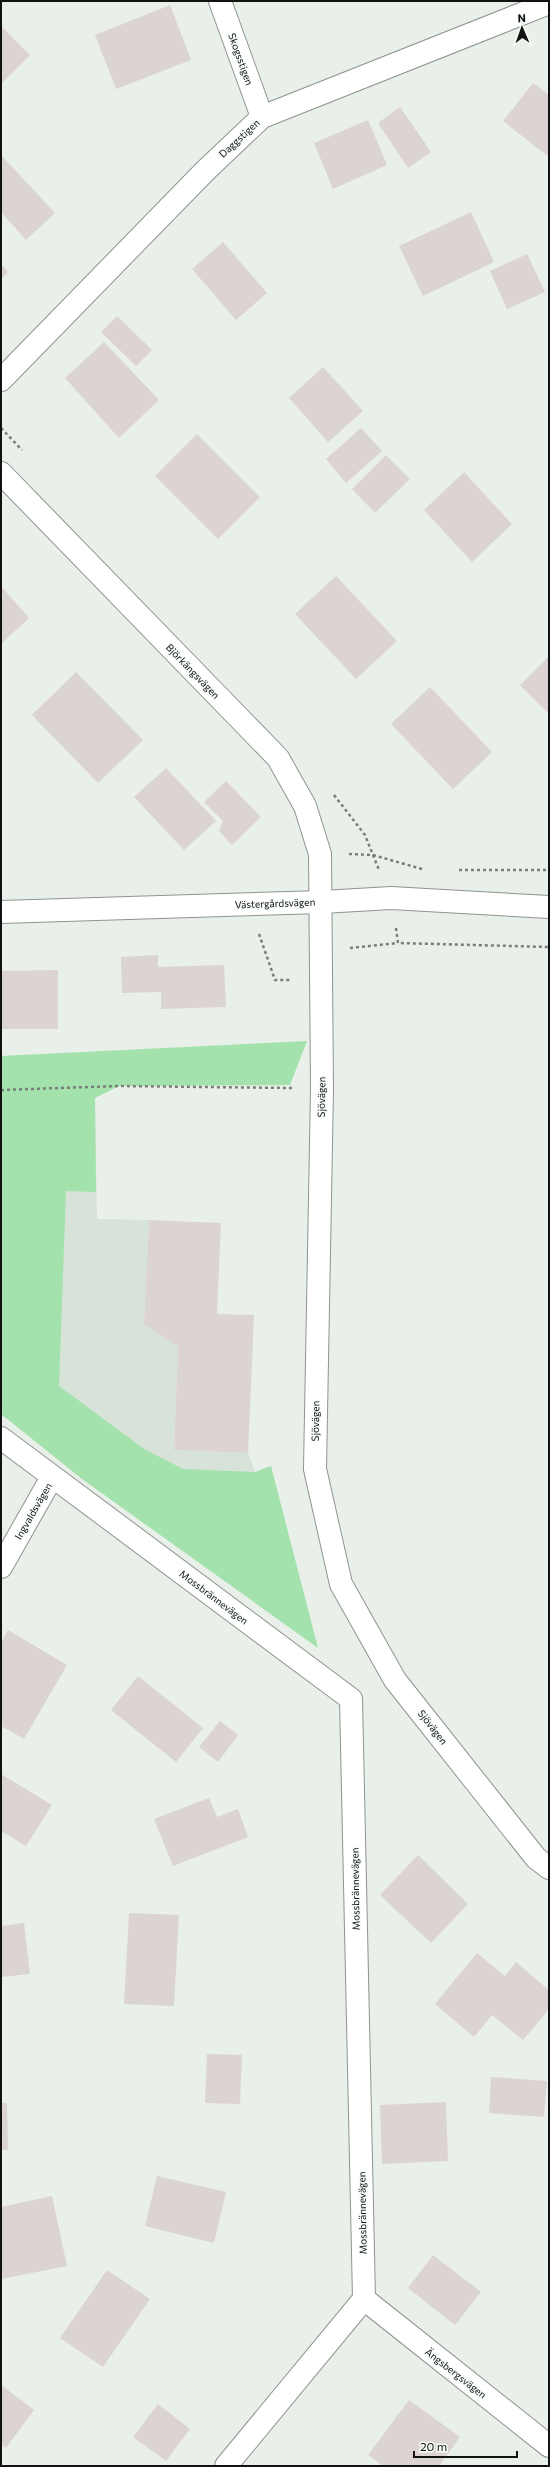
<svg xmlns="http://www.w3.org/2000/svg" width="550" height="2467" viewBox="0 0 550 2467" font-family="Commissioner,sans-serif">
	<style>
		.built { fill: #d7e3d8 }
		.green { fill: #a3e2ac }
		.building { fill: #dcd4d3 }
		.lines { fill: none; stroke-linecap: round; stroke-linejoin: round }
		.minor-casing { stroke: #8f948f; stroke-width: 24 }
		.tertiary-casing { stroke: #8f948f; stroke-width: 24 }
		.path { stroke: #7a7d7a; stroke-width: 2.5; stroke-dasharray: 3 3; stroke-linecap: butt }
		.minor { stroke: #fff; stroke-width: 22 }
		.tertiary { stroke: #fff; stroke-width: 22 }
		.labels { text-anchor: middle; stroke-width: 3; stroke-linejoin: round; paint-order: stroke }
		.street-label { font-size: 10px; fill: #111211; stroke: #f6fcf7 }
	</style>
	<rect width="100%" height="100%" fill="#e9efe9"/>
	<path class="built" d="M1,1098H95L97,1219L149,1220L144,1325L178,1346L174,1450L248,1453L298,1585L1,1403Z"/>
	<path class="green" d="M307,1041L290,1085L119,1086L95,1098L96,1192L66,1191L59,1386L144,1449L183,1469L255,1472L271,1466L318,1648L82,1479L1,1414V1056Z"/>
	<g class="building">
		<path d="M170,5L191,60L116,89L95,35Z"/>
		<path d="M1,26L30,55L1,84Z"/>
		<path d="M533,83L549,95V157L503,121Z"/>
		<path d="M400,107L431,152L408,168L378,123Z"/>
		<path d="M368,120L387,165L333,189L314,143Z"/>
		<path d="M1,155L55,213L26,240L1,212Z"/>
		<path d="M471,212L494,262L423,296L399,246Z"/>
		<path d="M223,242L267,293L236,320L192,269Z"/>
		<path d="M527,254L545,292L507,309L490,271Z"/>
		<path d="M1,264L8,272L1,279Z"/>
		<path d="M117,316L152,350L136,366L101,332Z"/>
		<path d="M104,342L159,400L119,438L65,378Z"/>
		<path d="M323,367L363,411L328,442L289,398Z"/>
		<path d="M361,428L382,451L346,483L326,459Z"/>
		<path d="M197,434L260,497L218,539L155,476Z"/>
		<path d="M386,455L410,479L375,513L352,489Z"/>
		<path d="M464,472L512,524L472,562L424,510Z"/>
		<path d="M336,576L397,641L356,679L295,614Z"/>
		<path d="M1,586L29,618L1,644Z"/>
		<path d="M549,656V714L520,685Z"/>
		<path d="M76,672L143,740L98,783L32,715Z"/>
		<path d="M430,687L492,752L453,789L391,724Z"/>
		<path d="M166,768L216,821L184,850L134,797Z"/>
		<path d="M226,781L261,817L232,845L219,831L223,821L204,802Z"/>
		<path d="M158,955V967L224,965L226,1007L161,1009V992L122,993L121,957Z"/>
		<path d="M58,970V1029H1V971Z"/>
		<path d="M149,1220L221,1223L217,1314L254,1315L248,1453L174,1450L178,1346L144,1325Z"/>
		<path d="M8,1630L67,1665L24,1739L1,1726V1643Z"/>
		<path d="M138,1676L203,1728L176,1762L111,1710Z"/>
		<path d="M220,1721L238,1735L218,1762L199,1747Z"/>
		<path d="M1,1774L52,1805L26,1846L1,1831Z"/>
		<path d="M209,1798L217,1817L238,1809L248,1837L173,1866L154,1819Z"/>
		<path d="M418,1855L468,1904L431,1943L380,1895Z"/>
		<path d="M129,1913L179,1915L174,2006L124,2004Z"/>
		<path d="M24,1923L30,1974L1,1977V1926Z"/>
		<path d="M477,1953L505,1976L516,1962L549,1990V2009L523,2040L492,2015L474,2037L435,2004Z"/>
		<path d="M207,2054L242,2055L240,2104L205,2103Z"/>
		<path d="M491,2077L547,2081L544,2117L489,2113Z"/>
		<path d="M446,2102L448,2161L382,2164L380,2105Z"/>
		<path d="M1,2103H7L8,2150H1Z"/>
		<path d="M157,2176L226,2192L214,2243L145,2226Z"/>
		<path d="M52,2196L67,2266L1,2279V2207Z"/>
		<path d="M433,2255L481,2292L455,2325L408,2288Z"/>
		<path d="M107,2270L150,2299L103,2367L60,2338Z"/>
		<path d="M1,2385L34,2410L6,2448L1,2444Z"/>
		<path d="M409,2400L460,2437L439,2466H383L368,2455Z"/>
		<path d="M158,2404L190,2429L166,2461L133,2437Z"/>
	</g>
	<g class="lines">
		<g class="minor-casing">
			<g id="minor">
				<path d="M220,1L262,117"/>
				<path d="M1,380L206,170L262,117L549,3"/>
				<path d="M1,912L322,902"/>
				<path d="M1,1438L351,1699L364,2299L226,2466"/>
				<path d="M1,1567L52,1477"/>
				<path d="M364,2299L549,2446"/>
			</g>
		</g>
		<g class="tertiary-casing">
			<g id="tertiary">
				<path d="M1,473L278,758L305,806L320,854L322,1089L315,1469L341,1584L395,1680L536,1858L549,1868"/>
				<path d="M322,902L391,898L549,907"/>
			</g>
		</g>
		<g class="path">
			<path d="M1,428L22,450"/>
			<path d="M334,795L365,835L379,870"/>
			<path d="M349,854L373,855L422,869"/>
			<path d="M459,870H549"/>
			<path d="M396,928L398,943L549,947"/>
			<path d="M259,934L275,980H291"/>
			<path d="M350,948L398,943"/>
			<path d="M1,1090L119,1086L292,1088"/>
		</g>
		<use href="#minor" class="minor"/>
		<use href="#tertiary" class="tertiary"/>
	</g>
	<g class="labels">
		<g class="street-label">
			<text transform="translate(241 59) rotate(70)" y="4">Skogsstigen</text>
			<text transform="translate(239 138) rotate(-43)" y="4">Daggstigen</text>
			<text transform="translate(193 671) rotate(46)" y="4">Björkängsvägen</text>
			<text transform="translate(275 903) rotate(-2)" y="4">Västergårdsvägen</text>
			<text transform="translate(321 1097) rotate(-89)" y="4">Sjövägen</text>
			<text transform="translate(315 1421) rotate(-89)" y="4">Sjövägen</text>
			<text transform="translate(33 1511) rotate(-60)" y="4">Ingvaldsvägen</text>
			<text transform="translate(214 1597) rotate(37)" y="4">Mossbrännevägen</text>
			<text transform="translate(433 1727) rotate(52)" y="4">Sjövägen</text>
			<text transform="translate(355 1889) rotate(-91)" y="4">Mossbrännevägen</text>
			<text transform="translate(362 2213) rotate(-91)" y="4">Mossbrännevägen</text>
			<text transform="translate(456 2373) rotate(38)" y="4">Ängsbergsvägen</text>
		</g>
	</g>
	<rect width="550" height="2467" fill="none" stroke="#111211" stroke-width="4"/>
	<g transform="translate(522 28) rotate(358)" stroke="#f6fcf7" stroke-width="3" paint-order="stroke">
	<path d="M0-3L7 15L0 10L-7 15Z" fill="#111211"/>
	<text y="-6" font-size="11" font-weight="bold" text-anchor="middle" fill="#111211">N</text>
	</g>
	<path d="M414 2451v6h103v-6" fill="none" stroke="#111211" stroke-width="2"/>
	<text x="420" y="2451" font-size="12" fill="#111211" stroke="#f6fcf7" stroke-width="3" paint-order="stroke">20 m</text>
</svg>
